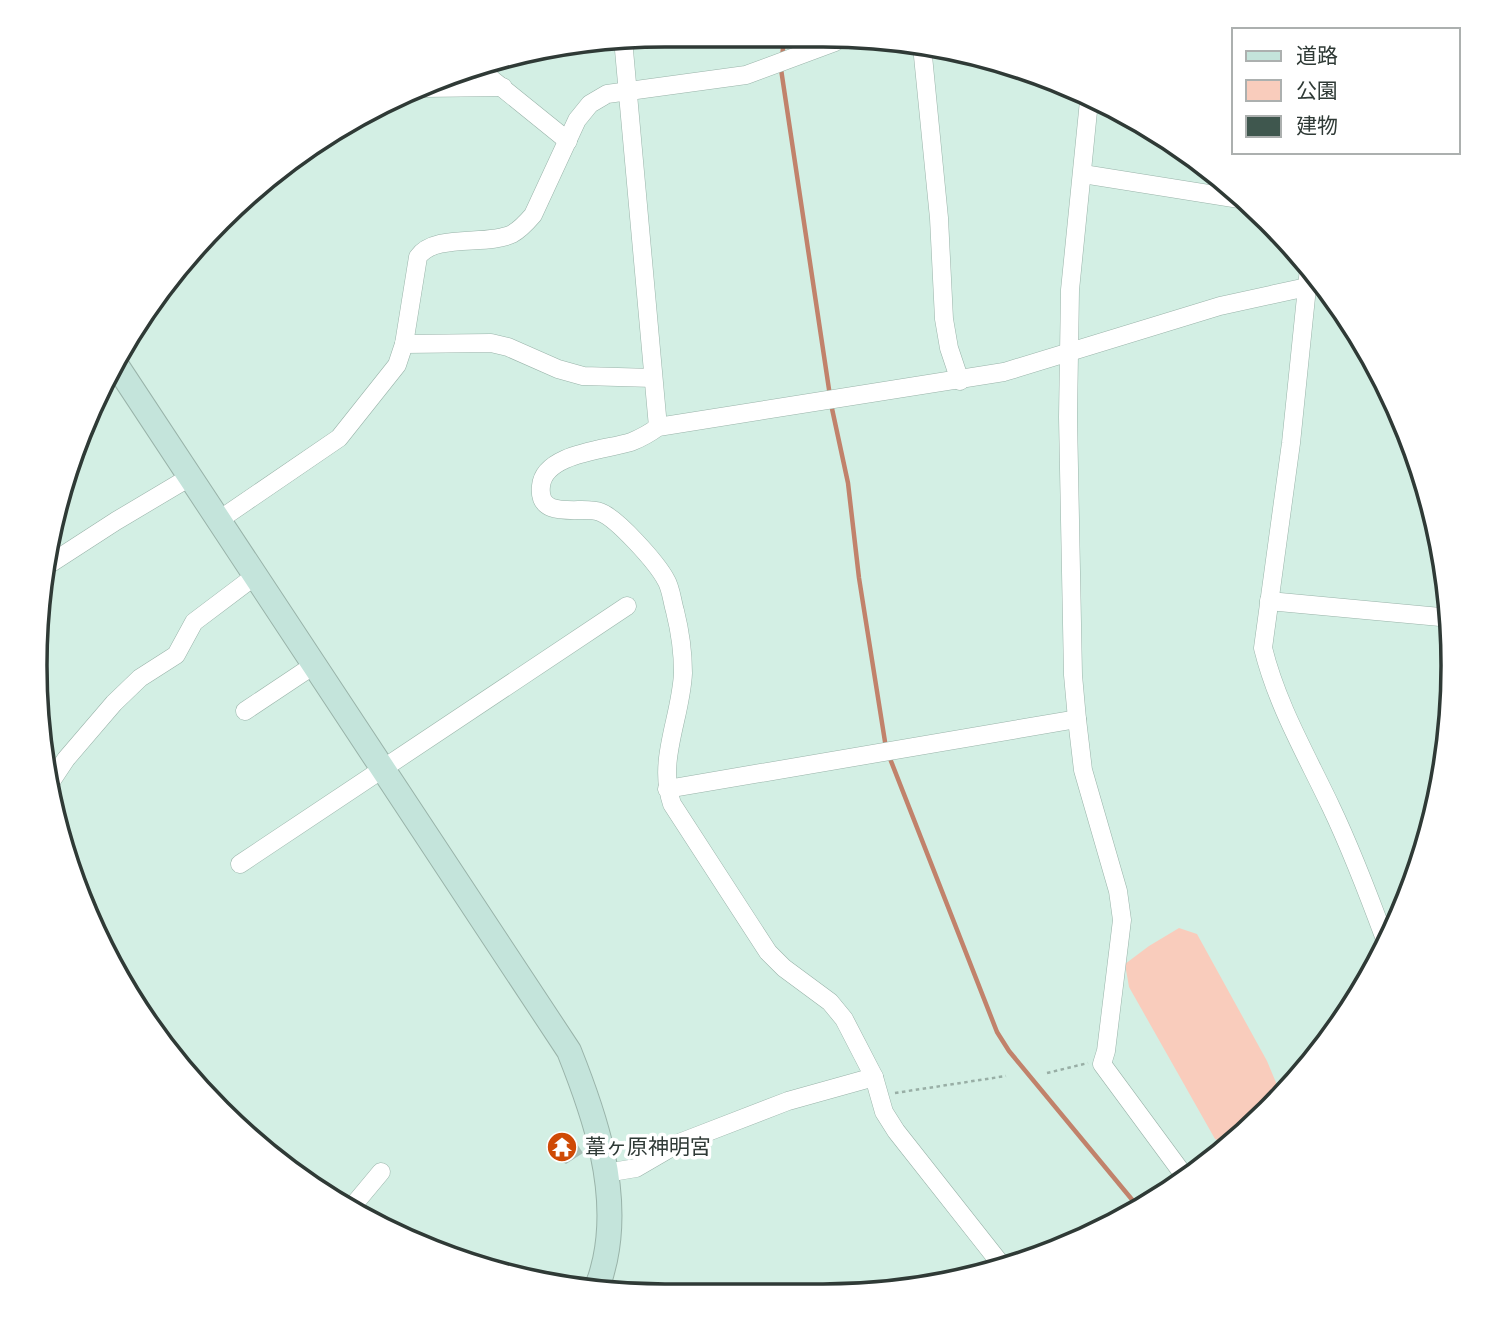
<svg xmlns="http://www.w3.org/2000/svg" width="1488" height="1331" viewBox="0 0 1488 1331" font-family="'Public Sans','Noto Sans JP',sans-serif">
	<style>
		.green { fill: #f9ccbc }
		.shadow { fill: #0003 }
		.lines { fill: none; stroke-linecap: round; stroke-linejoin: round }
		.stream { stroke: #c1826b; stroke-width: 4.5 }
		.building { fill: #3f574e }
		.street-casing { stroke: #99b3a9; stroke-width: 19 }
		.secondary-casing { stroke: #99b3a9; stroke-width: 26 }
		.path { stroke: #98aea5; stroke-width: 2.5; stroke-dasharray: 3.5 3.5; stroke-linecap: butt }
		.street { stroke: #fff; stroke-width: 18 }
		.secondary { stroke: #c4e4db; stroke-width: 24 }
		.labels { text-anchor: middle; stroke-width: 7; stroke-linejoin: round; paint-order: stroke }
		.poi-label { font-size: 21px; fill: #2f3a36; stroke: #fff; text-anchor: start }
		.rim { fill: none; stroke: #2f3a36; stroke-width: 3.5 }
	</style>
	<rect width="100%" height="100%" fill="#d3efe4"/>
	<path class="green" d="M1179,928L1197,934L1267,1061L1280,1092L1278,1099C1262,1113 1236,1148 1215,1139L1129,987L1125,964L1149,946Z"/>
	<path class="shadow" d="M567,1136L575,1141L583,1153L566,1164L558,1159Z"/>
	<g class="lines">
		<g class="stream">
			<path d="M782,57L784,40"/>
			<path d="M781,69L830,396"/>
			<path d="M831,404L848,483L859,578L886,748"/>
			<path d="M889,756L997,1032L1009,1051L1139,1208"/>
		</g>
	</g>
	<path class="building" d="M567,1134L576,1148L557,1161L548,1146Z"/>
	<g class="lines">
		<g class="street-casing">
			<g id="street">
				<path d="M623,39L658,427"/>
				<path d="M922,46L939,218L944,319L949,348L960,381"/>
				<path d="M479,69L568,141"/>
				<path d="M422,88L503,87"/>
				<path d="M1089,101L1070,290L1068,417L1073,675L1077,719L1083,770L1118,891L1122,920L1106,1051L1102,1064L1186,1178"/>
				<path d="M1083,174L1246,200"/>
				<path d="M1309,268L1291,443L1263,648C1277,705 1306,754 1331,807C1352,851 1369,896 1386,942"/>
				<path d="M404,344L491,343L508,347L558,369L583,376L653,378"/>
				<path d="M219,520L339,438L397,365L404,344L418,257C434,233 487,246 512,234C521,229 527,222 533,215L577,120L590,104L607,94L746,75L835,42"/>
				<path d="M45,567L116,521L190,477"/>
				<path d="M1269,601L1451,618"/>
				<path d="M245,711L314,665"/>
				<path d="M50,783L66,759L114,703L140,678L176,655L194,622L255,576"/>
				<path d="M667,789L1077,719"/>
				<path d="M240,864L627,606"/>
				<path d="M606,1173L636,1168L679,1143L788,1101L874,1077"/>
				<path d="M351,1208L381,1172"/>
				<path d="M1004,1268L896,1131L884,1112L874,1077L844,1019L830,1002L784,968L768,952L672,804C657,760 681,718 683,673C683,652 680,631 675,611C672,601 671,588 666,580C657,563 617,518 600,512C583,505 537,522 541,486C544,453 606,450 631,442C641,438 650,433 658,427L1004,372L1220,306L1307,287"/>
			</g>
		</g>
		<g class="secondary-casing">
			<path id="secondary" d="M115,363L569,1051C595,1116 620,1189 605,1260C602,1271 601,1281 594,1290"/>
		</g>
		<g class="path">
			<path d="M1047,1073L1088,1063"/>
			<path d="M895,1093L1006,1076"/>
		</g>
		<use href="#street" class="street"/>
		<use href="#secondary" class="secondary"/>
	</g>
	<defs>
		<g id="temple-disc" transform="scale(1.575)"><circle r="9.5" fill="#cf4a05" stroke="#fff"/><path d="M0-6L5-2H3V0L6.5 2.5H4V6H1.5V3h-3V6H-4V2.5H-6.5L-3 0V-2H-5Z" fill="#fff"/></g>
	</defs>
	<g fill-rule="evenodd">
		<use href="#temple-disc" x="562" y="1147"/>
	</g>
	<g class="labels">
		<g class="poi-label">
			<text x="585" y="1154">葦ヶ原神明宮</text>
		</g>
	</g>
	<path d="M0 0H1488V1331H0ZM665 47H823A618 618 0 0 1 1441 665V666A618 618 0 0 1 823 1284H665A618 618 0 0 1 47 666V665A618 618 0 0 1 665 47Z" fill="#fff" fill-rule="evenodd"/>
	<path class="rim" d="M665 47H823A618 618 0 0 1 1441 665V666A618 618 0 0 1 823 1284H665A618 618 0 0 1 47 666V665A618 618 0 0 1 665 47Z"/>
	<rect x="1232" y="28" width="228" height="126" fill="#ffffff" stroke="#acb0af" stroke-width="2"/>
	<rect x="1246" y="51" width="35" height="10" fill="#c4e4db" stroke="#acb0af" stroke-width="2"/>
	<text x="1296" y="63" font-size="21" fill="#2f3a36">道路</text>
	<rect x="1246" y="80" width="35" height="21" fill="#f9ccbc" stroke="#acb0af" stroke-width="2"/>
	<text x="1296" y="98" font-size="21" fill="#2f3a36">公園</text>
	<rect x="1246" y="116" width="35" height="21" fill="#3f574e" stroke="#acb0af" stroke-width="2"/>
	<text x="1296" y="133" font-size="21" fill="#2f3a36">建物</text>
</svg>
